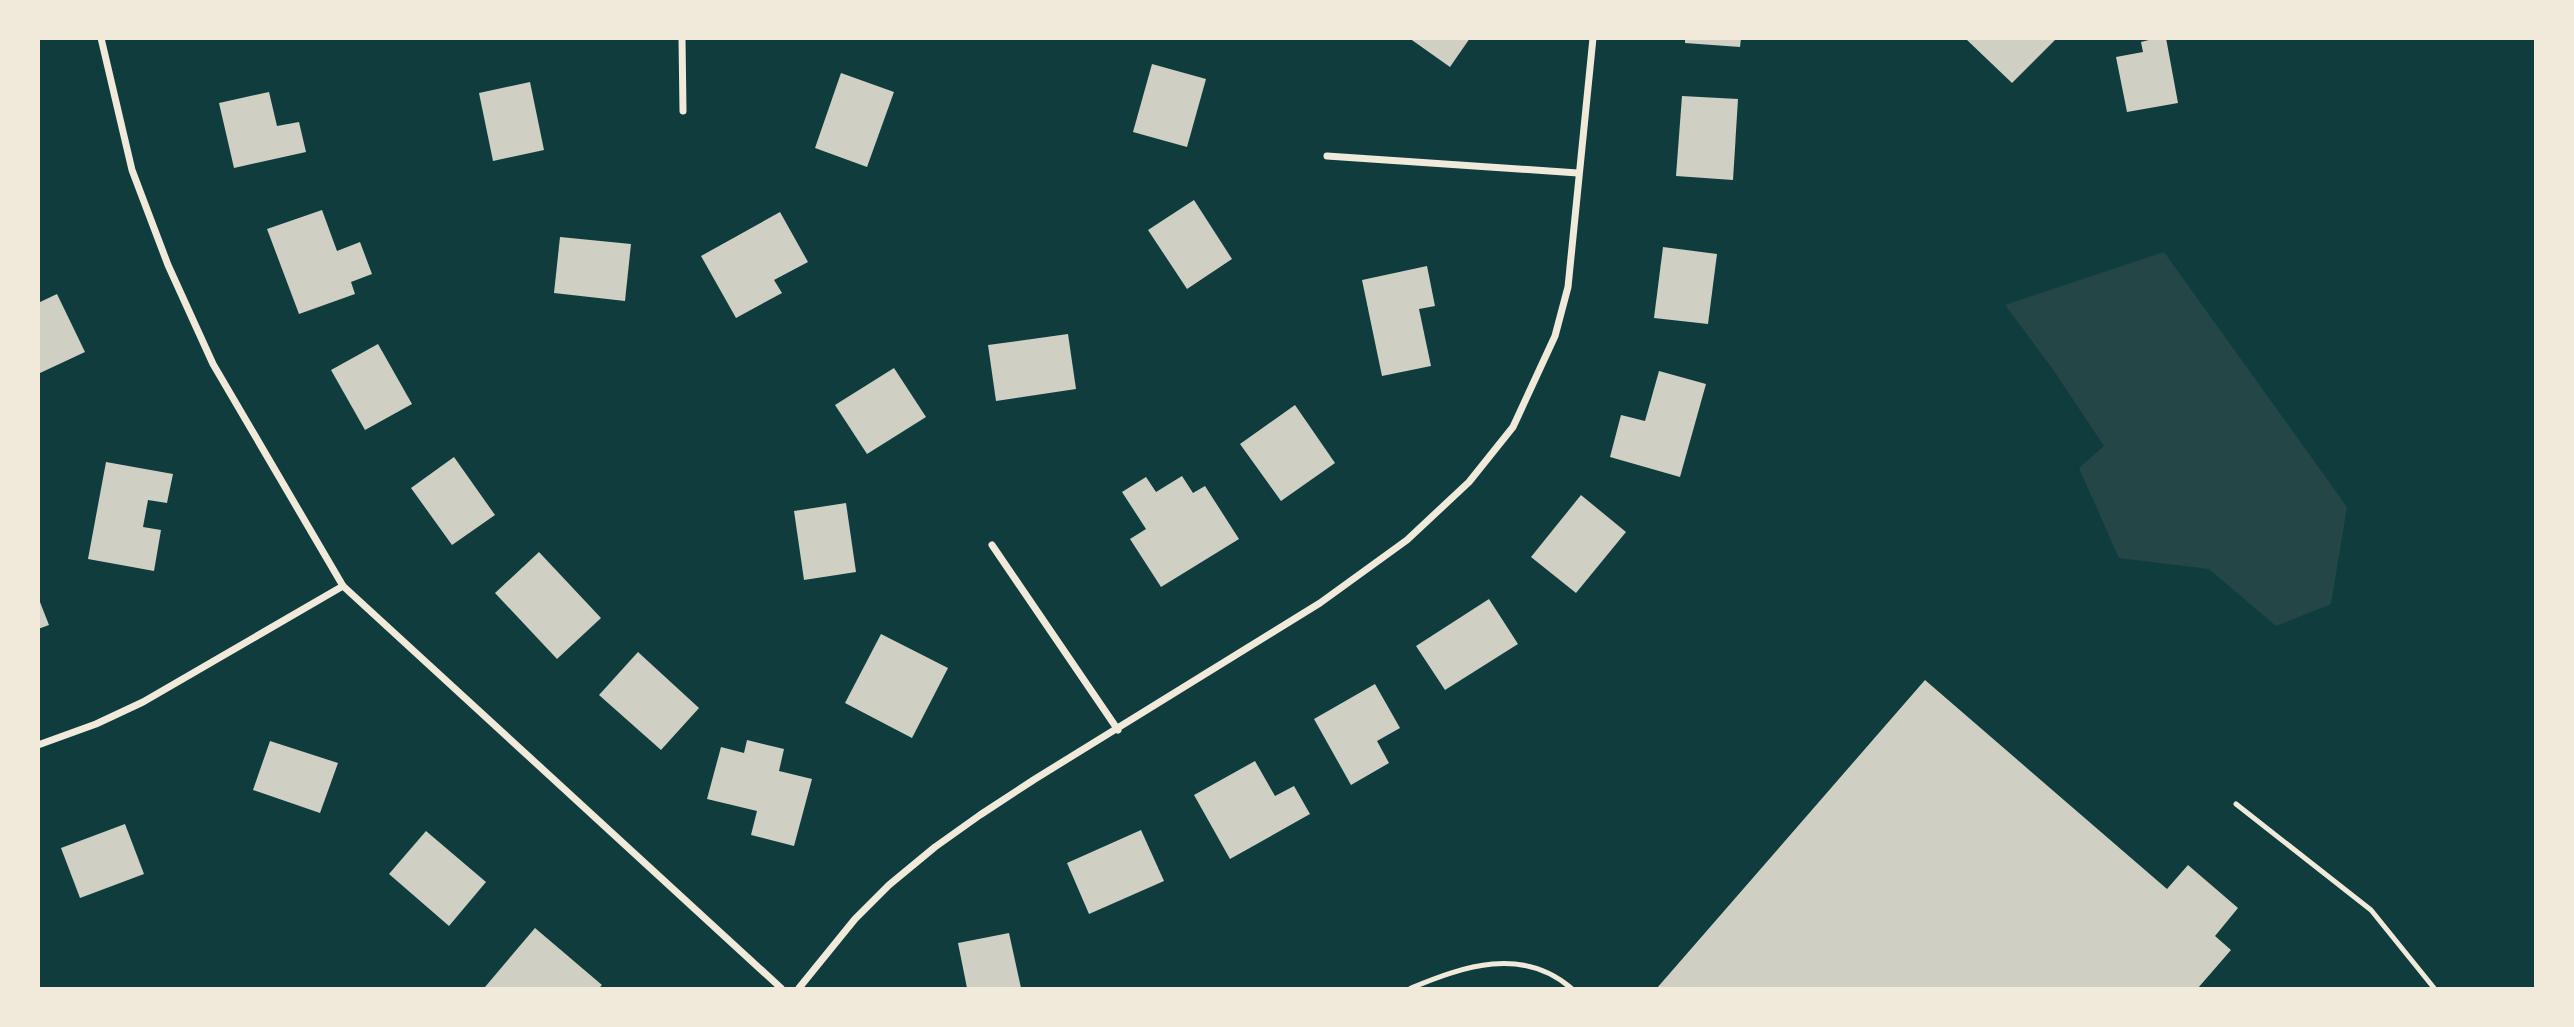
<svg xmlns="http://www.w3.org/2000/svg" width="2574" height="1027" viewBox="0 0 2574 1027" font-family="'Fira Sans Condensed',sans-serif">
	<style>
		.green { fill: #244646 }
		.building { fill: #cfcfc3 }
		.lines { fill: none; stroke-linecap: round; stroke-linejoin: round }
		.service { stroke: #f1e9da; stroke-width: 5 }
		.minor { stroke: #f1e9da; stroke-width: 7 }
	</style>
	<rect width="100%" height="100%" fill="#0f3d3e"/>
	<path class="green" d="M2164,252L2347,507L2331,604L2276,626L2209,569L2119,558L2079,468L2104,446L2052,368L2005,305Z"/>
	<g class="building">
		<path d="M1409,38H1470L1450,67Z"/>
		<path d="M1685,38H1741L1740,47L1685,43Z"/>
		<path d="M1968,38H2054L2055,40L2012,83L1967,40Z"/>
		<path d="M2157,38H2166L2178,103L2127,112L2116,57L2143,52L2141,42Z"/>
		<path d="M1152,64L1206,79L1187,147L1133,132Z"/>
		<path d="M841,73L894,92L867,167L815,148Z"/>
		<path d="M530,82L544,150L493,161L479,93Z"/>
		<path d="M269,92L277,126L299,122L306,152L234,168L219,103Z"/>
		<path d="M1682,96L1738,99L1733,180L1676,176Z"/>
		<path d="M1194,200L1232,259L1187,289L1148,230Z"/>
		<path d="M322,210L337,251L360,242L372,274L351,282L355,294L299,314L267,229Z"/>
		<path d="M780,212L808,262L774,280L782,293L736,318L701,256Z"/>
		<path d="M560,237L631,244L625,301L554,293Z"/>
		<path d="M1663,247L1717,254L1708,324L1654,318Z"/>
		<path d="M1427,266L1435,306L1419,309L1431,366L1382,376L1362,280Z"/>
		<path d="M57,294L85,352L40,373L38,303Z"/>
		<path d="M1068,334L1076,389L996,401L988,345Z"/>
		<path d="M378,344L412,404L365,430L331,370Z"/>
		<path d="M894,368L926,417L867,454L835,405Z"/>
		<path d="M1659,371L1706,384L1680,477L1610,457L1621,415L1645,421Z"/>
		<path d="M1295,405L1335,463L1281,501L1240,444Z"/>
		<path d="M454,457L495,515L452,545L411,488Z"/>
		<path d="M106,462L173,474L167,503L148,500L143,527L161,530L154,571L88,559Z"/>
		<path d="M1182,476L1193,493L1205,486L1239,539L1161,587L1130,539L1146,529L1122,492L1146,477L1156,492Z"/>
		<path d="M1581,495L1626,532L1576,593L1531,557Z"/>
		<path d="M846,503L856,572L804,580L794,511Z"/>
		<path d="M539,552L601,618L557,659L495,593Z"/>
		<path d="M38,597L49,625L38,629Z"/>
		<path d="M1489,599L1518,644L1445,690L1416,646Z"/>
		<path d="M881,634L948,668L912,738L845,703Z"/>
		<path d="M638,652L699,708L661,750L599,695Z"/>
		<path d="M1925,680L2167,889L2188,865L2238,908L2215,936L2231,950L2198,988H1657Z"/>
		<path d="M1375,684L1400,728L1377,741L1389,763L1351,785L1314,719Z"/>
		<path d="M747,740L784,749L779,771L812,779L794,846L751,835L757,811L707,799L721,747L744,753Z"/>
		<path d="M270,741L338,763L320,813L253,790Z"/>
		<path d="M1255,761L1275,796L1294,786L1310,814L1230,859L1194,795Z"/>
		<path d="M125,824L144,874L80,898L61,848Z"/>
		<path d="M1141,830L1164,881L1089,914L1067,863Z"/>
		<path d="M426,831L486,882L449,926L389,874Z"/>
		<path d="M535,928L602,985L599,988H487L485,987Z"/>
		<path d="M1009,933L1021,988H967L958,943Z"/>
	</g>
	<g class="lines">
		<g class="service">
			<path d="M2236,804L2371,910L2434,988"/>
			<path d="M1411,988C1464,966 1522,946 1571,988"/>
		</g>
		<g class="minor">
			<path d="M101,38L132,170L168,265L213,364L343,586L781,988"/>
			<path d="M682,38L683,111"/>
			<path d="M1327,156L1578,173"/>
			<path d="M992,545L1118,730"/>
			<path d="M38,745L96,724L143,702L343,586"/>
			<path d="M799,988L855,919L889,885L935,847L980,815L1035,779L1320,603L1407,540L1469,482L1513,427L1555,336L1568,287L1593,38"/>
		</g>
	</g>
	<rect width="2574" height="1027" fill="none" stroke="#f1e9da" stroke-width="80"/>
</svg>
